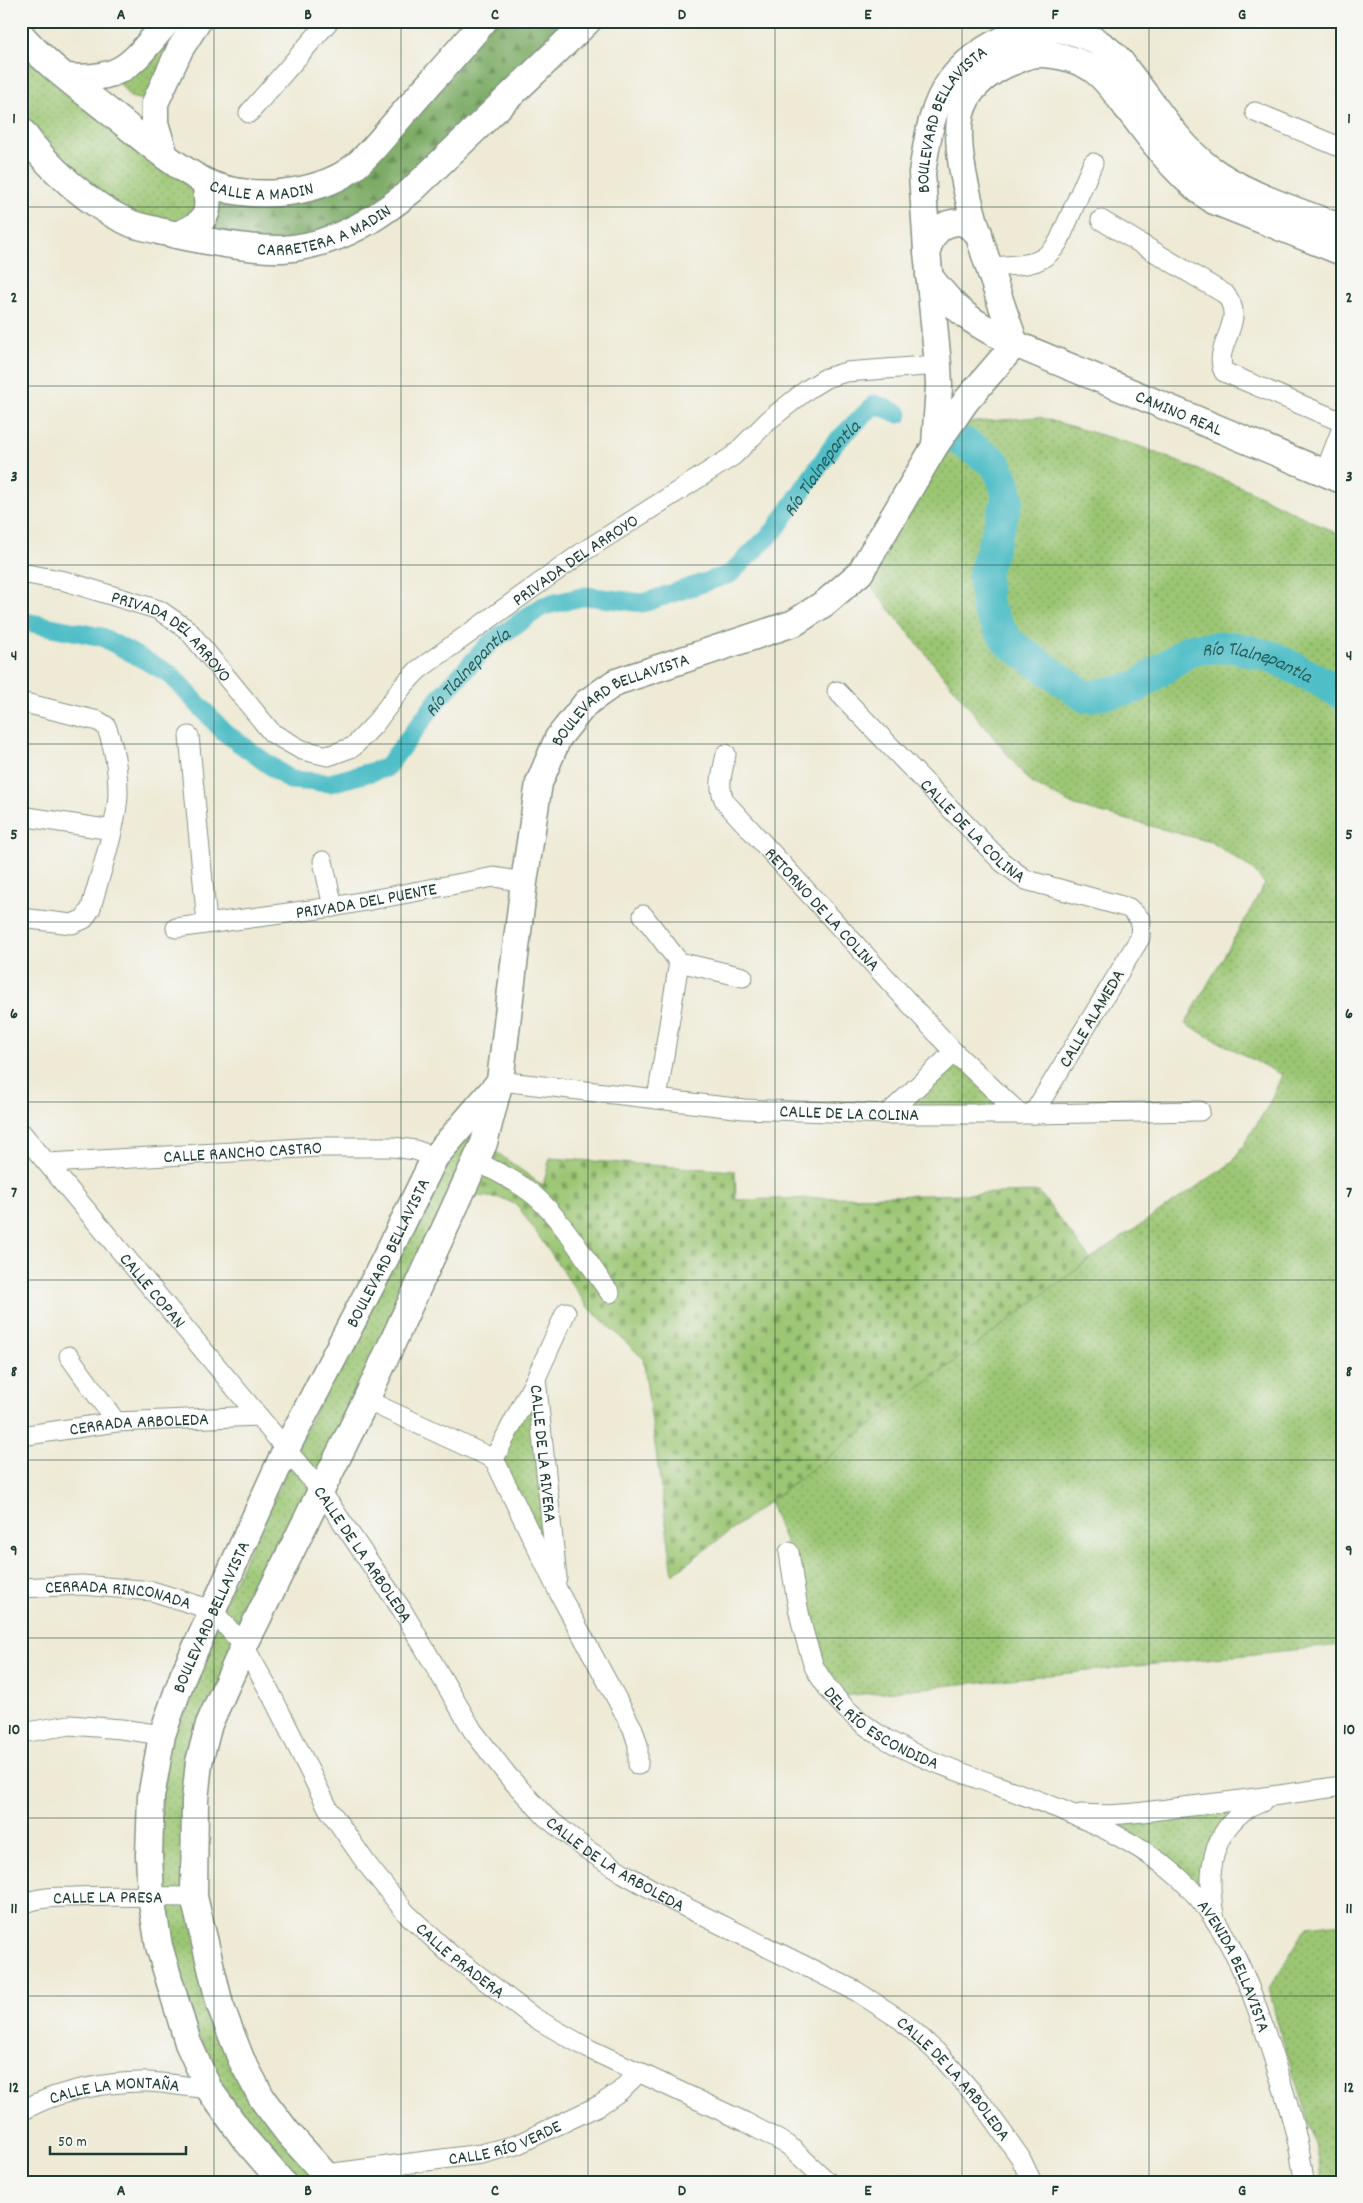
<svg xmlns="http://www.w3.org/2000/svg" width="1363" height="2203" viewBox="0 0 1363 2203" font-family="Dekko,sans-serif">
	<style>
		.grass { fill: url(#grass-dots); stroke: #5d8254 }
		.forest { fill: url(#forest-firs); stroke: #4e744c }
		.cemetery { fill: url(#cemetery-stones); stroke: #5d8254 }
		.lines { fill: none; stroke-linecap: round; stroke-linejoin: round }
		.canal { stroke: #50bec7; stroke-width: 19 }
		.river { stroke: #50bec7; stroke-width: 32 }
		.street-casing { stroke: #869484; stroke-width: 21 }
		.secondary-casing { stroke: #869484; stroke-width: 29 }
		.street { stroke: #fff; stroke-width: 19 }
		.secondary { stroke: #fff; stroke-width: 26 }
		.grid { fill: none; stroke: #1f3d34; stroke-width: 1; stroke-opacity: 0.55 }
		.labels { text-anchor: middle; stroke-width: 4; stroke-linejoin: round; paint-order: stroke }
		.street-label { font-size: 18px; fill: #1f3d34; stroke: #f6f6f2 }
		.water-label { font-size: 19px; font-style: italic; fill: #2b5d59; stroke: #f6f6f2 }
		.neatline { fill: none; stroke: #1f3d34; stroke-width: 2 }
		.grid-label { font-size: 16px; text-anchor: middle; font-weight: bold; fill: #1f3d34 }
	</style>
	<defs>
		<pattern id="grass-dots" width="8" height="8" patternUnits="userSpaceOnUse" patternTransform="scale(1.25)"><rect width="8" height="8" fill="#9bc673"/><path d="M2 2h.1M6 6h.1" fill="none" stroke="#7ea25f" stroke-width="1.8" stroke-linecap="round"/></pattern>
		<pattern id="forest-firs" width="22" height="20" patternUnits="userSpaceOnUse" patternTransform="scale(1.25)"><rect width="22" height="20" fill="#7cab65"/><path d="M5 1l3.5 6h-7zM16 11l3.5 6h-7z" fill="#658c54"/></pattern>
		<pattern id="cemetery-stones" width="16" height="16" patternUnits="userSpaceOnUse" patternTransform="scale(1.25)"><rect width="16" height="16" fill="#9bc673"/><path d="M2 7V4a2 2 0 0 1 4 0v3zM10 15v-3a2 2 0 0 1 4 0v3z" fill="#7ea25f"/></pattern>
	</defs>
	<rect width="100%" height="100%" fill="#f6f6f2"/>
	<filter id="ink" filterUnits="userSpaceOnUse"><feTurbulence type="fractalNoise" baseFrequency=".02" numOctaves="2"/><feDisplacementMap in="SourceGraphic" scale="10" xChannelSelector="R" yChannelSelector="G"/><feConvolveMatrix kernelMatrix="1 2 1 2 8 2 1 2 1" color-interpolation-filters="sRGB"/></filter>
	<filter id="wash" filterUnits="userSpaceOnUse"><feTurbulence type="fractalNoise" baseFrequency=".0096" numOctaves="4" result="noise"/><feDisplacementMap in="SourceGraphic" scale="20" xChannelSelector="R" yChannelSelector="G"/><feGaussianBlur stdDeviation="1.12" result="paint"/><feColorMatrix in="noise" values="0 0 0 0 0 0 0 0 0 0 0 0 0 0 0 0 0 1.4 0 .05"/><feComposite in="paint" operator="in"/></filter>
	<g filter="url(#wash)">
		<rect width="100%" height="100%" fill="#eeead5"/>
		<g class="grass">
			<path d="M168,21H198L155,103L130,97L121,85L119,71Z"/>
			<path d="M21,35L205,182L196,227L131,223L21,130Z"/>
			<path d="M1039,417L1139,446L1244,488L1342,536V1645L835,1697L815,1670L789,1552L769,1501L1090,1259L1233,1162L1268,1106L1282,1075L1185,1024L1265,884L1251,868L1211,842L1075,806L1030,782L860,573L950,424Z"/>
			<path d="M954,1052L1020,1114H888Z"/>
			<path d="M500,1081L209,1724L194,1854L241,2059L332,2182H282L244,2138L159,1946L162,1735L435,1157Z"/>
			<path d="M536,1378L558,1591L494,1459Z"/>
			<path d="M1255,1801L1233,1816L1205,1904L1087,1821Z"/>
			<path d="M1342,1923V2182H1322L1320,2159L1276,2018L1269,1988L1307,1927Z"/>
		</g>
		<path class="forest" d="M484,21H588L412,190L283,249L196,227L205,182L323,184Z"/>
		<path class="cemetery" d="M484,1143L543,1186L550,1158L735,1171L736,1200L1039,1192L1090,1259L673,1574L643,1358L587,1306L518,1206L502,1198L459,1195Z"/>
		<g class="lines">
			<path class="canal" id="s1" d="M21,621L102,637L170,674L224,732L290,780L330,783L386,768L440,697L491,642L543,606L586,596L643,603L730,574L775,530L835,443L875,404L899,414"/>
			<path class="river" id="s2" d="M961,441L995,463L1003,479L1008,498L984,573L987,608L1008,642L1086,697L1135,688L1191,649L1233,647L1273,657L1318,680L1342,694"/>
		</g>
	</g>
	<g filter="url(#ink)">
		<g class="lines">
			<g class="street-casing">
				<g id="street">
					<path d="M1255,112L1342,148"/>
					<path d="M249,113L329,21"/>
					<path d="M1101,220L1225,294C1249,321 1211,346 1224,372L1342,422"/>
					<path d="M990,267C1020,264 1042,269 1059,241L1093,163"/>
					<path d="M1325,472L1342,428"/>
					<path id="s3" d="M21,573L65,581L159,610L188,630L272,733L302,750L328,756L353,747L374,725L403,686L418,670L583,552L733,456L769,420L808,389L826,378L846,372L938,365"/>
					<path id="s4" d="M837,691L1002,862L1026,880L1129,908L1141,920L1140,938L1033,1114"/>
					<path d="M21,702L98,721L106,726C114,746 118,772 118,794C117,826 99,877 91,908L84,919L72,924L21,918"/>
					<path d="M189,736L207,923"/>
					<path id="s5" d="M726,754C723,771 716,788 726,803L954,1052L1020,1114"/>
					<path d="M21,816L112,830"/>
					<path d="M323,861L333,907"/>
					<path d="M643,915L679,962L743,977"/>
					<path id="s6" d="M176,928L333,907L494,877L524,882"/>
					<path id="s7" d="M500,1081L744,1109L888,1114H1033L1200,1111"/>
					<path d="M657,1099L679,962"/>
					<path d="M888,1114L954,1052"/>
					<path id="s8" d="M21,1132L321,1491L402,1610L473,1731L508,1776L546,1817L586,1849L623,1873L673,1901L856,1991L901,2020L940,2055L980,2101L1020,2157L1032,2182"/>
					<path d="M476,1161C496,1172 518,1181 535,1196C565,1223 586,1261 610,1293"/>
					<path id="s9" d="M49,1163L318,1147H393L415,1150L435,1157"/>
					<path d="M566,1312L536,1378L494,1459L558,1591L633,1729L638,1745V1765"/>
					<path d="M69,1356L116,1422"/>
					<path id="s10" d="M536,1378L557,1578"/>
					<path d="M366,1400L494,1459"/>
					<path id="s11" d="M21,1436L116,1422L258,1416"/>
					<path id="s12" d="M789,1552C794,1584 798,1616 808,1647C811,1655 812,1665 817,1672C855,1735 914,1755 979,1779C1045,1803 1115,1826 1170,1870C1230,1918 1254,1996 1276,2066C1288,2104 1300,2142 1304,2182"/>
					<path id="s13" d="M21,1588L82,1585L152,1591L212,1610L244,1646L271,1694L328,1808L366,1863L406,1913L449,1953L533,2017L589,2049L745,2122L788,2145L828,2182"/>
					<path d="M21,1733L70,1725L121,1729L162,1735"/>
					<path d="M1081,1814C1115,1817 1149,1811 1183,1807C1236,1801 1289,1794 1342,1786"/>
					<path id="s14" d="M21,1905C36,1897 57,1897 74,1897C114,1895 154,1897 194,1897"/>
					<path d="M1215,1920C1207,1880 1208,1841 1241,1813C1247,1808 1255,1805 1262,1802"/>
					<path id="s15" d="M21,2112C53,2091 110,2081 148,2082C168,2083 189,2087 209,2089"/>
					<path id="s16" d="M326,2174L481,2154L516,2145L600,2105L620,2091L639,2072"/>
				</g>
			</g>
			<g class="secondary-casing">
				<g id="secondary">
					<path id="s17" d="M21,35C46,64 77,86 107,110C138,134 169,163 204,181C245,202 317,196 353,168C371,154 386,133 402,115C429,84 457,53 484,21"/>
					<path d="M66,77C125,82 132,62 168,21"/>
					<path id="s18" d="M21,130C47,167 89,205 130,223C139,227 150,228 159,231C194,239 248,250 283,249C296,248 312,245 324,241C357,231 385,212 412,190L588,21"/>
					<path d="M165,156L155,123V103L180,49L198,21"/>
					<path d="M177,235C208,222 211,214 205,182"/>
					<path d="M927,251C932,232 943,221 963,222L979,233"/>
					<path id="s19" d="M929,276C958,314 973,323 1015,344L1342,480"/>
					<path d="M1015,344C998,291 944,157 963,107C971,85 992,70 1012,62C1018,60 1024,57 1030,55C1049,51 1079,59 1095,71C1107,80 1118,96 1127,108C1154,142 1177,178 1214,201L1342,252"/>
					<path id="s20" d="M935,445L939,386L938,365L927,251L922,173C927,142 931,106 951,80C988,32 1064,8 1113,54C1121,60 1126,70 1132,77C1156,107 1178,144 1208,167C1247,196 1297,210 1342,228"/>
					<path id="s21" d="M282,2182L244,2138L209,2089L188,2043L159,1946L151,1897L149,1855L151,1797L162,1735L183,1676L286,1449L383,1263L435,1157L497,1085"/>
					<path id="s22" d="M332,2182L288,2133L263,2100L241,2059L220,2005L194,1897L195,1800L199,1762L209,1724L244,1646L366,1400L484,1143L500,1081L524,882L539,783L558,738L586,703L616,682L794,623L825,603L860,573L935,446L966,401L1015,344"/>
				</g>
			</g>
			<use href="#street" class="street"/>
			<use href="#secondary" class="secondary"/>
		</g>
	</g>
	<path class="grid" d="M214,21V2182M401,21V2182M588,21V2182M775,21V2182M962,21V2182M1149,21V2182M21,207H1342M21,386H1342M21,565H1342M21,744H1342M21,922H1342M21,1102H1342M21,1280H1342M21,1460H1342M21,1638H1342M21,1818H1342M21,1996H1342"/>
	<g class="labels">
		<g class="street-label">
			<text dy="6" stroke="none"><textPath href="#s20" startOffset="335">BOULEVARD BELLAVISTA</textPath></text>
			<text dy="6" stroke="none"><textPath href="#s17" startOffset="294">CALLE A MADIN</textPath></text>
			<text dy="6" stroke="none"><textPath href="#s18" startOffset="345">CARRETERA A MADIN</textPath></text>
			<text dy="6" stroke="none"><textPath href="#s19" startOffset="289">CAMINO REAL</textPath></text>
			<text dy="6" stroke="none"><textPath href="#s3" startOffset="692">PRIVADA DEL ARROYO</textPath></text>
			<text dy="6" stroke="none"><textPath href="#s3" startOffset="168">PRIVADA DEL ARROYO</textPath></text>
			<text dy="6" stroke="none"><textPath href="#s22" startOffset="1629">BOULEVARD BELLAVISTA</textPath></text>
			<text dy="6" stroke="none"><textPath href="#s4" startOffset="195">CALLE DE LA COLINA</textPath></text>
			<text dy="6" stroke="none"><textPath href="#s6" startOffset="192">PRIVADA DEL PUENTE</textPath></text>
			<text dy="6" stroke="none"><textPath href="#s5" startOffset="194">RETORNO DE LA COLINA</textPath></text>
			<text transform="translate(1091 1018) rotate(-59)" y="6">CALLE ALAMEDA</text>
			<text dy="6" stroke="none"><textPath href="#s7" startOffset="351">CALLE DE LA COLINA</textPath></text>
			<text dy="6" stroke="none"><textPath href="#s9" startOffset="194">CALLE RANCHO CASTRO</textPath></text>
			<text dy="6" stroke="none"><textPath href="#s21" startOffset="1016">BOULEVARD BELLAVISTA</textPath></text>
			<text dy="6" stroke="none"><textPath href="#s8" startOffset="206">CALLE COPAN</textPath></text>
			<text dy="6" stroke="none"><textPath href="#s11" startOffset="119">CERRADA ARBOLEDA</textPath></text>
			<text dy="6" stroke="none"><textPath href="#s10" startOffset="76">CALLE DE LA RIVERA</textPath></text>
			<text dy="6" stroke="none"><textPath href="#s8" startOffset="544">CALLE DE LA ARBOLEDA</textPath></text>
			<text dy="6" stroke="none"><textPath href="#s13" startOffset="98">CERRADA RINCONADA</textPath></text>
			<text dy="6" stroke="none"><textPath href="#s21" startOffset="611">BOULEVARD BELLAVISTA</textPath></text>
			<text dy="6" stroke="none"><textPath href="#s12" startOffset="211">DEL RÍO ESCONDIDA</textPath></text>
			<text dy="6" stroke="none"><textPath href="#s8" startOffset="949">CALLE DE LA ARBOLEDA</textPath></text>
			<text dy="6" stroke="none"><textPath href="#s14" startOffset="88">CALLE LA PRESA</textPath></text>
			<text dy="6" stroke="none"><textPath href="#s13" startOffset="628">CALLE PRADERA</textPath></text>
			<text dy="6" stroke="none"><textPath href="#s12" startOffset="652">AVENIDA BELLAVISTA</textPath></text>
			<text dy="6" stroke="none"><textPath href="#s8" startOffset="1354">CALLE DE LA ARBOLEDA</textPath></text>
			<text dy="6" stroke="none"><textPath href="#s15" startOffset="98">CALLE LA MONTAÑA</textPath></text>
			<text dy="6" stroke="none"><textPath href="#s16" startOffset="182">CALLE RÍO VERDE</textPath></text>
		</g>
		<g class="water-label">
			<text dy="7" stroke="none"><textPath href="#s1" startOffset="980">Río Tlalnepantla</textPath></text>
			<text dy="7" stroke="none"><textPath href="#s2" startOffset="514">Río Tlalnepantla</textPath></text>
			<text dy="7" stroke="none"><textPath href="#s1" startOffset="545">Río Tlalnepantla</textPath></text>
		</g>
	</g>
	<rect width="1363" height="2203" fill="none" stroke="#f6f6f2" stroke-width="55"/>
	<path d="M50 2146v8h136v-8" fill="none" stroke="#1f3d34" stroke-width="2.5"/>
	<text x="58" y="2146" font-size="15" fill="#1f3d34" stroke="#f6f6f2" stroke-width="4" paint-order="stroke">50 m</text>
	<rect x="28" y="28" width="1308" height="2148" class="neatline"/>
	<g class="grid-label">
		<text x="121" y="19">A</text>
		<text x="308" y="19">B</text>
		<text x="495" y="19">C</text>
		<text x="682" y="19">D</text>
		<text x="868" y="19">E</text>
		<text x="1055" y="19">F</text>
		<text x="1242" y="19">G</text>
		<text x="14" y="123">1</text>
		<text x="1349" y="123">1</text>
		<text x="14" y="302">2</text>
		<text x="1349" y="302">2</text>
		<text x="14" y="481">3</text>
		<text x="1349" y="481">3</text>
		<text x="14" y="660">4</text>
		<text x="1349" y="660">4</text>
		<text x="14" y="839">5</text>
		<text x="1349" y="839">5</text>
		<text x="14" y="1018">6</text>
		<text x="1349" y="1018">6</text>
		<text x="14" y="1197">7</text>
		<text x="1349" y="1197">7</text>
		<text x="14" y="1376">8</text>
		<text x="1349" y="1376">8</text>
		<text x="14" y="1555">9</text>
		<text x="1349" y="1555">9</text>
		<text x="14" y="1734">10</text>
		<text x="1349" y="1734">10</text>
		<text x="14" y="1913">11</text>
		<text x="1349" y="1913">11</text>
		<text x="14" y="2092">12</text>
		<text x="1349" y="2092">12</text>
		<text x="121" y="2195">A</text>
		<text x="308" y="2195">B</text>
		<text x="495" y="2195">C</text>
		<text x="682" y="2195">D</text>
		<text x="868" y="2195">E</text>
		<text x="1055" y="2195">F</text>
		<text x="1242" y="2195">G</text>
	</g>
</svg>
